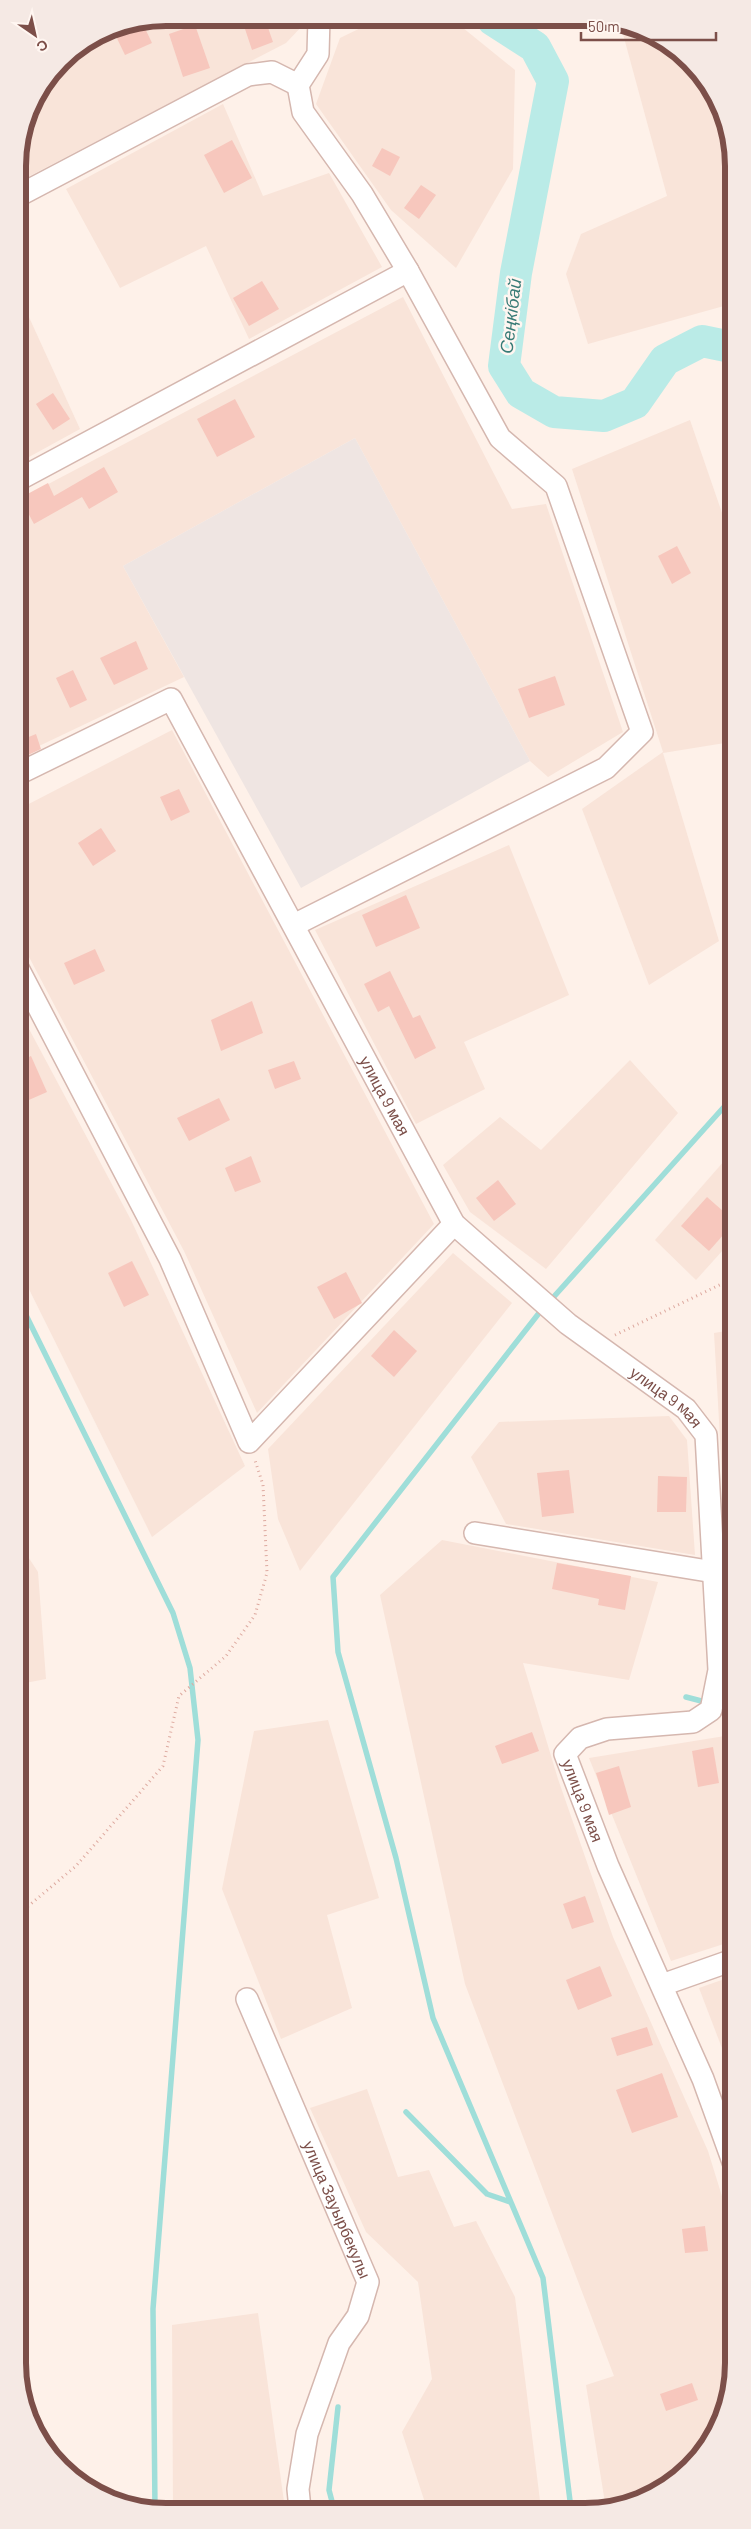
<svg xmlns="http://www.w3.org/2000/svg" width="751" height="2529" viewBox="0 0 751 2529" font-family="Barlow,sans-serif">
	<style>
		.residential { fill: #f9e4d9 }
		.industrial { fill: #efe5e2 }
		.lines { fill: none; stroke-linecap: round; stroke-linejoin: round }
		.stream { stroke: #9fded9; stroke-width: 5.5 }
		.river { stroke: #baebe7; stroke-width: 32 }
		.building { fill: #f7c7bd }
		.street-casing { stroke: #d5b7af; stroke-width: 24 }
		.path { stroke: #dda99f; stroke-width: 3; stroke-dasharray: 1 4; stroke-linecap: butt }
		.street { stroke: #fff; stroke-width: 21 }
		.labels { text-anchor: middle; stroke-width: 5; stroke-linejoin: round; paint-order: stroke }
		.street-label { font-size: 16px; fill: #7c4f49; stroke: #fff6f1 }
		.water-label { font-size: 18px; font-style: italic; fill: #387b76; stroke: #fff6f1 }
		.rim { fill: none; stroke: #7c4f49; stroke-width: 6 }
	</style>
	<rect width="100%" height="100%" fill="#fef1e9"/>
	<g class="residential">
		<path d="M166,18H303L305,23L286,43L18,182V157L29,109L61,61L109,29Z"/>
		<path d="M379,19H452L515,70L513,169L456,268L391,210L316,104L340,38Z"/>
		<path d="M620,23L659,37L690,61L718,100L731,137V304L588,344L566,274L581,234L667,196Z"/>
		<path d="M223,104L263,196L329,173L382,267L249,339L206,246L120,288L66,189Z"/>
		<path d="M18,293L80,429L18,463Z"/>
		<path d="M403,297L512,509L546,504L623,732L548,777L530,761L355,438L123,566L184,677L18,756V500Z"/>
		<path d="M690,420L731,539V742L663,753L719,941L649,985L582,809L663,752L572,469Z"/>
		<path d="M172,730L434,1224L257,1413L184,1251L19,938V809Z"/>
		<path d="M509,845L569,995L464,1042L485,1089L416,1124L315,930Z"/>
		<path d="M21,1014L131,1220L245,1466L152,1537L19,1269V1015Z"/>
		<path d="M630,1060L678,1113L546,1269L470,1212L443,1165L500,1117L541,1150Z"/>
		<path d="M732,1152V1240L696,1280L655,1240Z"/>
		<path d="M453,1253L512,1303L300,1571L278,1519L268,1449Z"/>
		<path d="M732,1330V1546L726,1544L714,1333Z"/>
		<path d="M669,1416L687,1440L695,1555L506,1524L471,1457L499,1422Z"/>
		<path d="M442,1540L658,1582L629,1680L523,1663L558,1779L613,1937L708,2151L733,2232V2372L722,2420L696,2461L659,2492L614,2509H606L586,2385L614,2376L465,1984L380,1595Z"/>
		<path d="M19,1543L38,1572L46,1679L20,1684Z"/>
		<path d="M328,1720L379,1898L327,1915L352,2008L281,2039L222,1889L254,1731Z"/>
		<path d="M731,1720H732L733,1941L671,1961L589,1758L731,1735Z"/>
		<path d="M733,1976V2077L699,1988Z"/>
		<path d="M367,2089L398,2177L429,2170L454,2227L476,2221L515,2297L541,2509H427L402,2432L432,2379L418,2282L366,2232L310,2108Z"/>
		<path d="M258,2313L285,2509H173L172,2325Z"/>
	</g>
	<path class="industrial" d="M355,438L530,761L301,888L123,566Z"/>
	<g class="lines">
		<g class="stream">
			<path d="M19,1301L173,1613L190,1668L198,1740L153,2309L155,2509"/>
			<path d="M550,1301L732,1098"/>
			<path d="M543,1308L333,1577L338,1652L396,1858L433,2018L543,2278L571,2509"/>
			<path d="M686,1697L732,1709"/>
			<path d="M406,2112L487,2194L510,2202"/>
			<path d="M334,2509L329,2490L338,2407"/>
		</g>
		<path class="river" d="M493,20L535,47L553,81L516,273L504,366L521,393L554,412L604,416L635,403L665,360L702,341L731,347"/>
	</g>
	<g class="building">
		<path d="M265,19L273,42L252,50L244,26Z"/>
		<path d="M142,22L152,43L125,55L112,28Z"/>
		<path d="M195,25L210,68L183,77L169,34Z"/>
		<path d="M232,140L252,178L224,193L204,155Z"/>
		<path d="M382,148L400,157L390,176L372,166Z"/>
		<path d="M421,185L436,195L419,219L404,208Z"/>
		<path d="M262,281L279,309L249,326L233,298Z"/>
		<path d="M53,393L70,419L53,430L36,404Z"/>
		<path d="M235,399L255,437L217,457L197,419Z"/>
		<path d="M104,467L118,492L89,509L82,497L34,524L20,498L48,483L54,496Z"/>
		<path d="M677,546L691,573L672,584L658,556Z"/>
		<path d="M136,641L148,669L114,685L100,658Z"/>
		<path d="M73,670L87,700L70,708L56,678Z"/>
		<path d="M555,676L565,705L529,718L518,689Z"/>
		<path d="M36,734L41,749L26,756L19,741Z"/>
		<path d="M179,789L190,812L171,821L160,797Z"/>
		<path d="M101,828L116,851L93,866L78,843Z"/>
		<path d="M406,895L420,928L376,947L362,915Z"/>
		<path d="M95,949L105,971L74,985L64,963Z"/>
		<path d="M390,971L413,1018L420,1015L436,1048L415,1059L389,1006L378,1012L364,984Z"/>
		<path d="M252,1001L263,1033L221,1051L211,1020Z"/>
		<path d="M31,1056L47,1092L22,1103L19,1095V1062Z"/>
		<path d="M294,1061L301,1079L275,1089L268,1070Z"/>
		<path d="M219,1098L230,1120L189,1141L177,1118Z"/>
		<path d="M251,1156L261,1182L235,1192L225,1168Z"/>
		<path d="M498,1180L516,1204L494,1221L476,1198Z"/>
		<path d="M707,1197L732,1219V1225L709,1251L681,1226Z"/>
		<path d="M132,1261L149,1295L124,1307L108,1273Z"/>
		<path d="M346,1272L362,1303L334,1319L317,1287Z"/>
		<path d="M394,1330L417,1351L394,1377L371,1356Z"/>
		<path d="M569,1470L574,1513L542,1517L537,1473Z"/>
		<path d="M658,1476L687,1477L686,1512H657Z"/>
		<path d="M557,1563L631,1576L625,1610L598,1605L599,1599L552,1589Z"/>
		<path d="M532,1732L539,1751L502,1764L495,1746Z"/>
		<path d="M713,1747L719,1783L698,1787L692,1751Z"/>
		<path d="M619,1766L631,1807L609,1815L596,1773Z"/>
		<path d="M585,1896L594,1922L572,1929L563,1904Z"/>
		<path d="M600,1966L612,1996L578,2010L566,1980Z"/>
		<path d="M647,2027L653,2045L617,2056L611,2038Z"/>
		<path d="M662,2073L678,2117L632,2133L616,2090Z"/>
		<path d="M705,2226L708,2251L685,2253L682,2229Z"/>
		<path d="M692,2383L698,2400L666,2411L660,2394Z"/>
	</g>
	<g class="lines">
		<g class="street-casing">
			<g id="street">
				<path d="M18,196L248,75L272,72L298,85"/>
				<path d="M18,480L408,271"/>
				<path id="s1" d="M18,774L171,699L454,1224L568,1324L686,1409L706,1435L719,1670L711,1710L693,1722L607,1729L580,1738L565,1754L608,1866L703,2079L733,2162"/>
				<path d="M294,925L606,768L642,732L556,486L500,438L408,271L362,194L303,112L298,85L318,54L319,18"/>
				<path d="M19,970L170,1259L249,1442L454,1224"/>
				<path d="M475,1533L714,1572"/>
				<path d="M662,1985L733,1960"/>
				<path id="s2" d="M247,1999L368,2282L358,2316L339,2343L307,2434L298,2489L300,2509"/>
			</g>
		</g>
		<g class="path">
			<path d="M615,1335L732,1279"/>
			<path d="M20,1913L76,1866L163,1766L179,1696L226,1656L255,1615L267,1573L263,1485L255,1460"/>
		</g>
		<use href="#street" class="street"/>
	</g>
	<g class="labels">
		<g class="street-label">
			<text dy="6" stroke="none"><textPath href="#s1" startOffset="621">улица 9 мая</textPath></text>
			<text dy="6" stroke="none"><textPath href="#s1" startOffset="1041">улица 9 мая</textPath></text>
			<text dy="6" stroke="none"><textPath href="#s1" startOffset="1581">улица 9 мая</textPath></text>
			<text dy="6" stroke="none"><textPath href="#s2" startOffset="229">улица Зауырбекулы</textPath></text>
		</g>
		<g class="water-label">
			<text transform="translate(511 316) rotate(-83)" y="6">Сеңкібай</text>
		</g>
	</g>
	<path d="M0 0H751V2529H0ZM166 26H585A140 140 0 0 1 725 166V2363A140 140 0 0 1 585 2503H166A140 140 0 0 1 26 2363V166A140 140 0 0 1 166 26Z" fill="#f5e9e4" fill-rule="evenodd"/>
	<path class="rim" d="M166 26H585A140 140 0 0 1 725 166V2363A140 140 0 0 1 585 2503H166A140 140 0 0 1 26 2363V166A140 140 0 0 1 166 26Z"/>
	<g transform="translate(35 35) rotate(146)" stroke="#fff6f1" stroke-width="4" paint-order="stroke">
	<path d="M0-4L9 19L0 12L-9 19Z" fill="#7c4f49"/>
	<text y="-8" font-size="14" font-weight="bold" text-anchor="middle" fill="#7c4f49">С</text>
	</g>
	<path d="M581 32v8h135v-8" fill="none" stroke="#7c4f49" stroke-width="2.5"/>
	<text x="588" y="32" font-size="15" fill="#7c4f49" stroke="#fff6f1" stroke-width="4" paint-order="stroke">50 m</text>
</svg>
